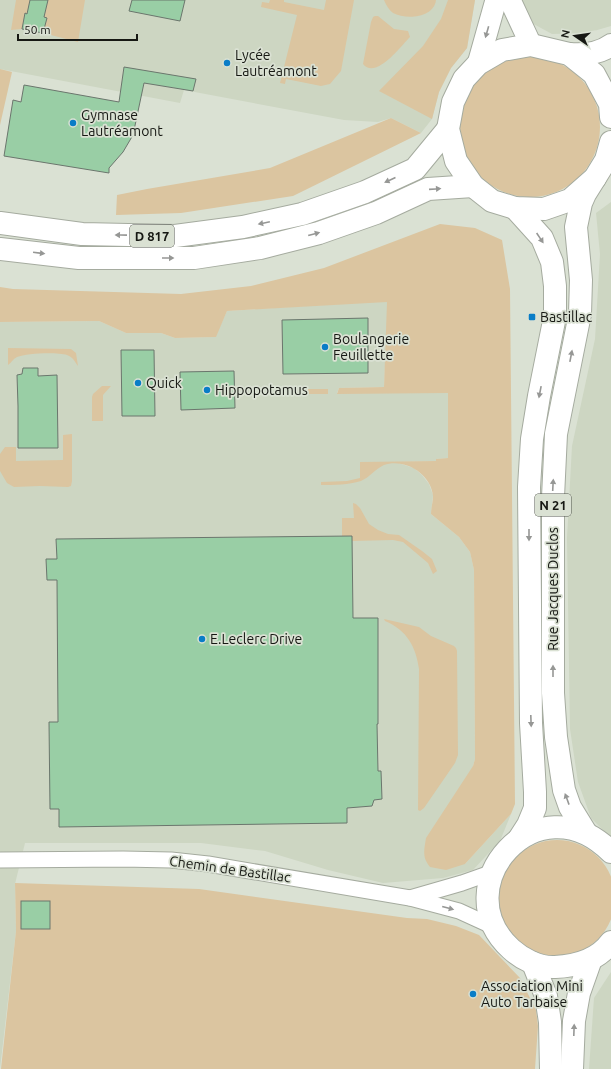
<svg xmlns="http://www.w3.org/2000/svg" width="611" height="1069" viewBox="0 0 611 1069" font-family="Ubuntu,sans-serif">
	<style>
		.built { fill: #cdd6c2 }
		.green { fill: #dbc5a0 }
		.building { fill: #99cea5; stroke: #6b766d }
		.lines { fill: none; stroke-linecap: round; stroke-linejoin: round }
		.minor-casing { stroke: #a5ab9f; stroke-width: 17 }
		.secondary-casing { stroke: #a5ab9f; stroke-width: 23 }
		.primary-casing { stroke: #a5ab9f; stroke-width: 24 }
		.minor { stroke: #fff; stroke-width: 15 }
		.secondary { stroke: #fff; stroke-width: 21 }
		.primary { stroke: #fff; stroke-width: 22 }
		.oneway { fill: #969795 }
		.poi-dot { fill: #097dc7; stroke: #dae1d3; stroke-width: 1.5 }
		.labels { text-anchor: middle; stroke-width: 3.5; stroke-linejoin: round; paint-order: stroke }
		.shield { fill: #dae1d3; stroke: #51544d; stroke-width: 1 }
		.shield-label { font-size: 13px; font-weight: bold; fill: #161813 }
		.poi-label { font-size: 14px; fill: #161813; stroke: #dae1d3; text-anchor: start }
		.street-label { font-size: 14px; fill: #161813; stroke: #dae1d3 }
	</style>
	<rect width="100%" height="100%" fill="#dae1d3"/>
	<g class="built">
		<path d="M0,0H475L467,48L451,68L439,92L432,119L421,133L391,118L378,122L344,120L184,90L180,103L0,69Z"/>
		<path d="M521,0H611V26L587,33L552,34L530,22Z"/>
		<path d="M611,202V838L591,818L578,782L570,729L567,538L572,446L595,339L600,254L596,213Z"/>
		<path d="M388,301L384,387L339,388L337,393H448V458L436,459V461L398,462V463L414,468L422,475L429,484L433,495L431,514L459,537L470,552L474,570L475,759L473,766L465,864L511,814L500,841L473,870L443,878L383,883L328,870L265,851L201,843H25L15,884L16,931L0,1069V322L99,321L126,333H161L175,338L215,337L227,311Z"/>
		<path d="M611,972V1069H589L594,998Z"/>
	</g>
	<g class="green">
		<path d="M16,0H30L27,14L25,13L22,29L11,30Z"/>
		<path d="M48,0H85L78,42L43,33L46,18L44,17Z"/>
		<path d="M270,0H284V2L324,10L326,0H354L341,71L335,78L330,84L321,86L286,79L285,84L280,83L297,15L261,7L262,2L269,3Z"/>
		<path d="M384,0H436C434,18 406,20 393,13C389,10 386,5 384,0Z"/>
		<path d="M448,0H475L467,48L451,68L439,92L432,119L379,91L423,46L441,19Z"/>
		<path d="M375,16H378L394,29L408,31L410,37C401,46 376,80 363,64L371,22L373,17Z"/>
		<circle cx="530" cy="127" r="70"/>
		<path d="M0,69L12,72L0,125Z"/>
		<path d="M391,118L421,133L293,196L181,213L116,215L117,195L147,189L270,168Z"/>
		<path d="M440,224L475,228L502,240L510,289L515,804L511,814L465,864L446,870L430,867C422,857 424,851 426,838L473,766L475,759L474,570L470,552L459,537L431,514C431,508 433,502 433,496C431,474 405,458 384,465C375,469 370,477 361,481C348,485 335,485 321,485V482L347,481L360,478V462L436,461V459L448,458V393L337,394L339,388L384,387L387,302L227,311L216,337L175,338L161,333H126L99,321L0,322V287L13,289L181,294L251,286L324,268Z"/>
		<path d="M8,348L71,349L76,353L78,366C75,362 73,357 67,355C57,352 27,353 17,357C13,359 11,363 8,365Z"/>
		<path d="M102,386H111L103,395V421H92V397L93,394Z"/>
		<rect x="284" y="389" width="44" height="5"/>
		<path d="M72,434V481L71,486L68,487L40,486L14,487L7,483L0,471V454L5,447H16V461L63,460V435Z"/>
		<path d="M353,503L356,504L360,508L369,524L378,530L388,534L399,535L422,551L432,559L437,571L433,574L428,563L403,542L393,540L352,541V536H342V518H354Z"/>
		<path d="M384,619L419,627L431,636L454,646L456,648L457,651L458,755L455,763L424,808L420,811L418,810L419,669C416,647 407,630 385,621Z"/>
		<circle cx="557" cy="898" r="58"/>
		<path d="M15,883L199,889L407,918L427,919L456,926L479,935L520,978L536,1010L538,1026L535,1069H1L16,931Z"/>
	</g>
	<g class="building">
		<path d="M30,0H48L44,17L47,18L43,33L22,29L25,13L27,14Z"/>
		<path d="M132,0H185L180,21L129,11Z"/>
		<path d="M124,67L196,79L193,91L144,83L133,135L123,152L109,168V173L4,156L13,100L21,102L24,85L119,102Z"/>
		<path d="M368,318V373L283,374L282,320Z"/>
		<path d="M121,350H154L155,416H122Z"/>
		<path d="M23,368H38V376L57,375L58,448H18V406L17,375L22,374Z"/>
		<path d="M234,371L235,408L181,410L180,372Z"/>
		<path d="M352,536L353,618H378V724H377L378,771H381L382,799L374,800L372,806L347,808V823L59,827V809H50L49,722H58L57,580H47L46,559H57L56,539Z"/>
		<rect x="21" y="901" width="29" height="28"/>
	</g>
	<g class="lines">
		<g class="minor-casing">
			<g id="minor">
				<path d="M0,860L123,859L171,860L208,864L410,898L459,911L494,927"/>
				<path d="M410,898L462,883L493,872"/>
			</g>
		</g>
		<g class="secondary-casing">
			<g id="secondary">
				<path d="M510,0L531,45"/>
				<path d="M478,64L496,0"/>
			</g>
		</g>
		<g class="primary-casing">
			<g id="primary">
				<path d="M569,54C583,55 599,54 611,45"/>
				<path d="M611,117L610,104L594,74L569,54L531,45L502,50L478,64L464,79L453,102L448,129L456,161L473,186L492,201L515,208L544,209L570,200L595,178L606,160L611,142"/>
				<path d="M515,208L542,238L552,262L555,286V316L539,396L532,439L529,487L531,723L535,792V808L528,825L519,839"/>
				<path d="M0,223L82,234L175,236L243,227L302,214L365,192L415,169L448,129"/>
				<path d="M0,249L79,258H194L260,248L319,233L376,213L428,189L473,186"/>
				<path d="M586,833L570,807L564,790L556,737L553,693V497L556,434L580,314L581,280L576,227L581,203L585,194L595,178"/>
				<path d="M611,852C537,778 443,887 511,949C522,959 539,968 555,967C575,966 598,960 611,942"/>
				<path d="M533,963L546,996L550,1022L551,1069"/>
				<path d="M572,1069L574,1021L579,993L591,959"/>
			</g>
		</g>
		<use href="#minor" class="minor"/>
		<use href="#secondary" class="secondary"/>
		<use href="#primary" class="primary"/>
	</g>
	<defs><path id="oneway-solid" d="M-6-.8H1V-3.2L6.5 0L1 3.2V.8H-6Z"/></defs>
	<g class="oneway">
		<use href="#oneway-solid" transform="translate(487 32) rotate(106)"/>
		<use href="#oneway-solid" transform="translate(390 180) rotate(156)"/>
		<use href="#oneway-solid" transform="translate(435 189) rotate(-4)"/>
		<use href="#oneway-solid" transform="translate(264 223) rotate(168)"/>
		<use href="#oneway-solid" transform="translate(314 234) rotate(-15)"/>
		<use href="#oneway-solid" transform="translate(121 235) rotate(-179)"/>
		<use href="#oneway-solid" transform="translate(540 238) rotate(56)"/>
		<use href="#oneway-solid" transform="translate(39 253) rotate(7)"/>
		<use href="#oneway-solid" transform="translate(168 258)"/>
		<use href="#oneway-solid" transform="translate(571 356) rotate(-79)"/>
		<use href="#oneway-solid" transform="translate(540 392) rotate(101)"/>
		<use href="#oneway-solid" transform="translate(553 485) rotate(-87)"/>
		<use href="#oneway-solid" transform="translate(529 535) rotate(90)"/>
		<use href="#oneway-solid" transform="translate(553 671) rotate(-90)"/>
		<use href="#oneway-solid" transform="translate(531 721) rotate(88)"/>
		<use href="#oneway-solid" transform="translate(567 799) rotate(-110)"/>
		<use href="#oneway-solid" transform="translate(448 908) rotate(15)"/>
		<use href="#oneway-solid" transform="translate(574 1030) rotate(-88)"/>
	</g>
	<g class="poi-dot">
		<circle cx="227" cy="63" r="4"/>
		<circle cx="73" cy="123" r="4"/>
		<rect x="528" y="313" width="8" height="8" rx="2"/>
		<circle cx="325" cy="347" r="4"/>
		<circle cx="138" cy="383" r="4"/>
		<circle cx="207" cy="390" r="4"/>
		<circle cx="202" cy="639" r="4"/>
		<circle cx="473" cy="994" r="4"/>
	</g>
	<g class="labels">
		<g class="shield">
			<rect x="130" y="225" width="44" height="22" rx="3"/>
			<rect x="535" y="494" width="36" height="22" rx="3"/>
		</g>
		<g class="shield-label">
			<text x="152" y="241">D 817</text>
			<text x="553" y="510">N 21</text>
		</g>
		<g class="poi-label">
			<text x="235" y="60">Lycée<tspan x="235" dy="16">Lautréamont</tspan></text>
			<text x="81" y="120">Gymnase<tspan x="81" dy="16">Lautréamont</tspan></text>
			<text x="540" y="322">Bastillac</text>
			<text x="333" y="344">Boulangerie<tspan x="333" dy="16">Feuillette</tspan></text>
			<text x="146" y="388">Quick</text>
			<text x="215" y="395">Hippopotamus</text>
			<text x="210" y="644">E.Leclerc Drive</text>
			<text x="481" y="991">Association Mini<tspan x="481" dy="16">Auto Tarbaise</tspan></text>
		</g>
		<g class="street-label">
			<text transform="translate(553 589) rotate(-90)" y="5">Rue Jacques Duclos</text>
			<text transform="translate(230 869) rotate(8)" y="5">Chemin de Bastillac</text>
		</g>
	</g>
	<g transform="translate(575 36) rotate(283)" stroke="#dae1d3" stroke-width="3" paint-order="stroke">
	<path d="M0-3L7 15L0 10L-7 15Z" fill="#161813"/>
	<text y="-6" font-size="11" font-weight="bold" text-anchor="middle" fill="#161813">N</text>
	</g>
	<path d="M18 34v6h119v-6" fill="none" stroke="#161813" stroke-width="2"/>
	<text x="24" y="34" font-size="12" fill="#161813" stroke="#dae1d3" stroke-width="3" paint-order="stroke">50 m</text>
</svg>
